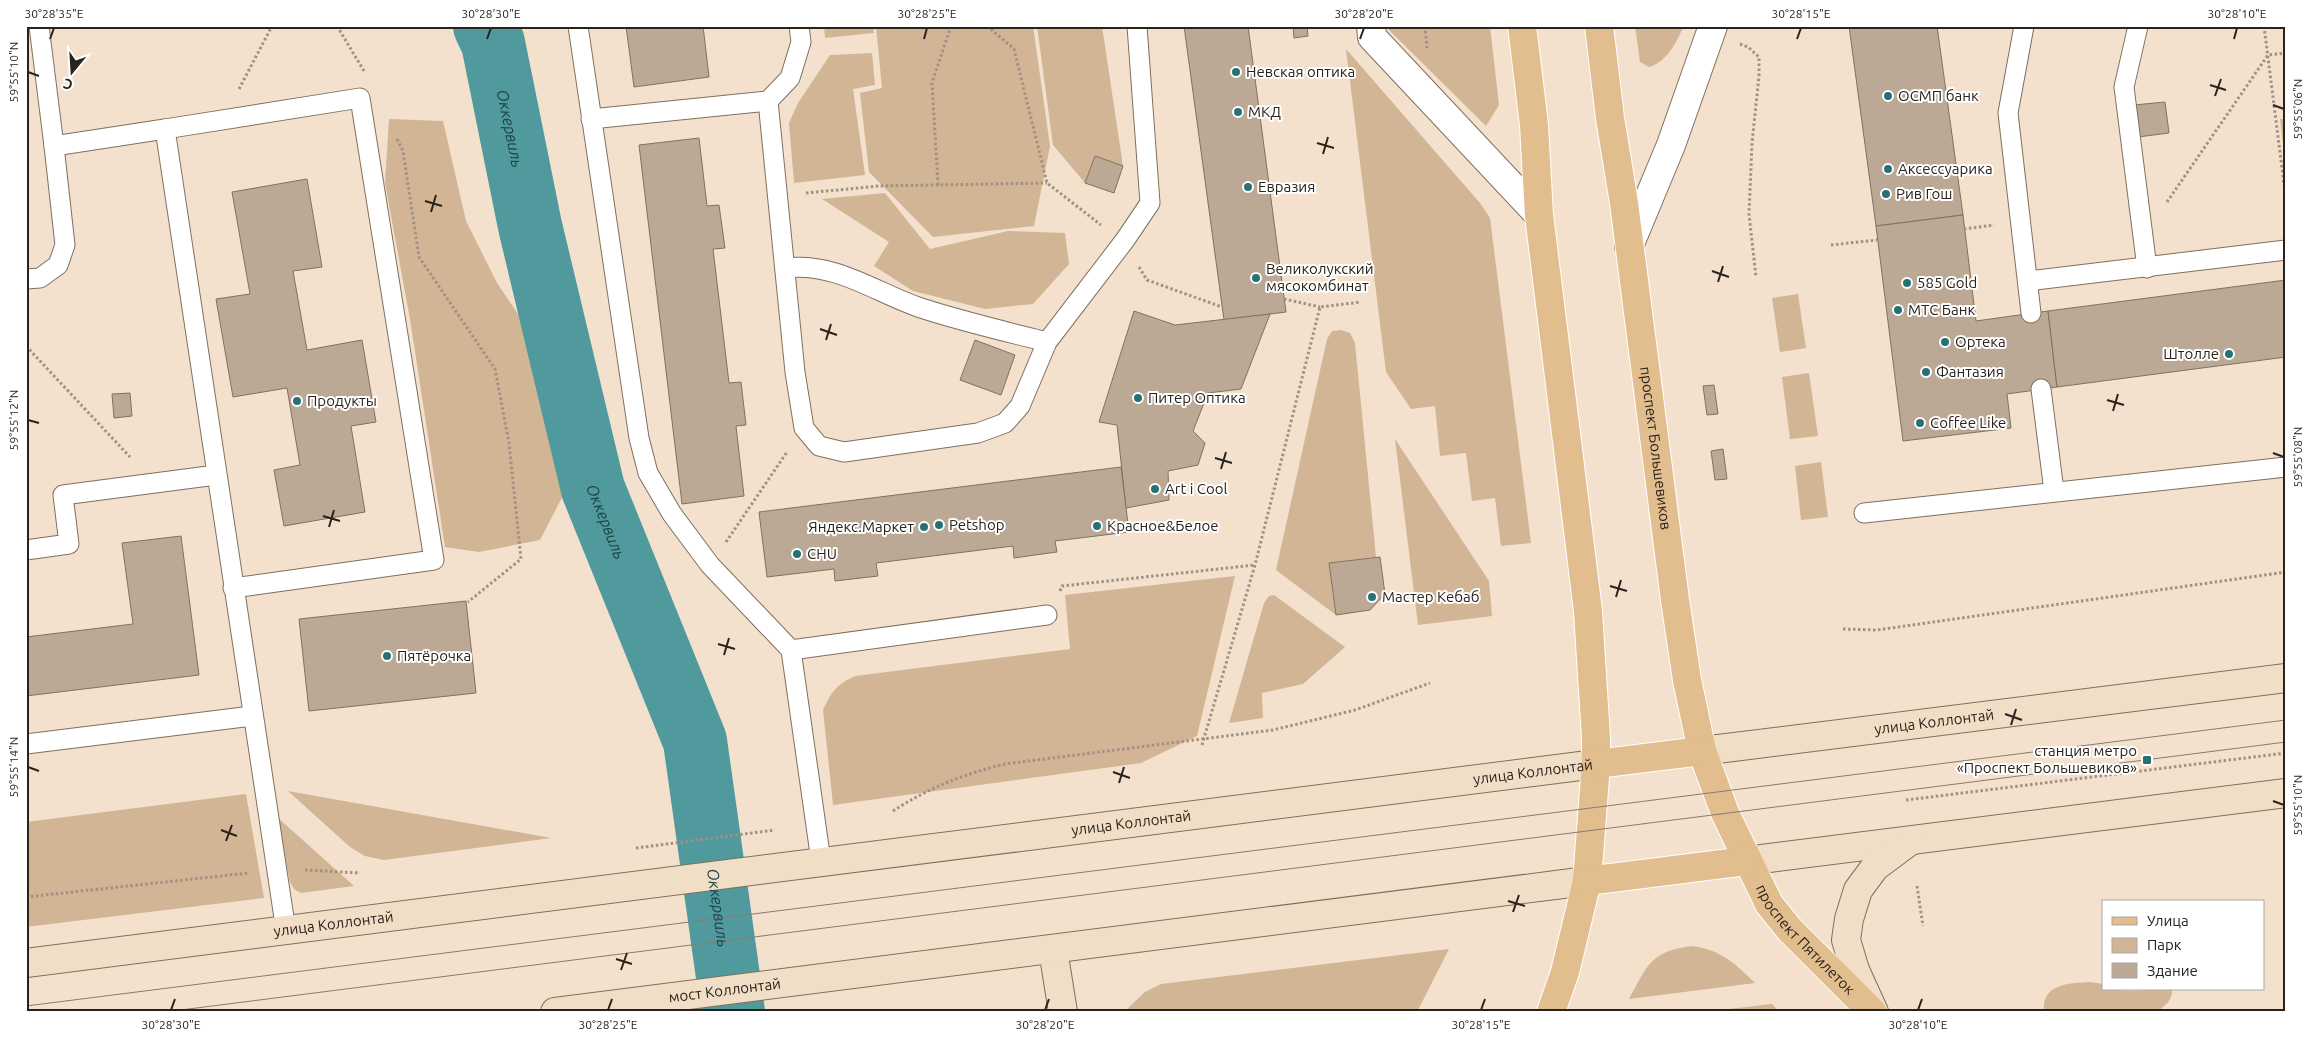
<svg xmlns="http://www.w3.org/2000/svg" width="2312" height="1038" viewBox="0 0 2312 1038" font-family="Ubuntu,sans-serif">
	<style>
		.green { fill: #d2b595 }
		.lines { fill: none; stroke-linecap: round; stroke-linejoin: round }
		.river { stroke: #509a9d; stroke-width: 64 }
		.building { fill: #bba996; stroke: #81715f }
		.service-casing { stroke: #806f5e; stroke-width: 21 }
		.minor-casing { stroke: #806f5e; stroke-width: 30 }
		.secondary-casing { stroke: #806f5e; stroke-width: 30 }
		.primary-casing { stroke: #fff; stroke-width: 30 }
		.path { stroke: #a09283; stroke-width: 3; stroke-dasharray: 2.5 2.5; stroke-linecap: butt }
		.service { stroke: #fff; stroke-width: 19 }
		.minor { stroke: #fff; stroke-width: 28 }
		.secondary { stroke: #f1dec6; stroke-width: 28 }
		.primary { stroke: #e2bd8e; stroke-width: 28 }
		.tram { stroke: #887c6e; stroke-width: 1 }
		.ticks { fill: none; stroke: #2a231b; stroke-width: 2 }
		.poi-dot { fill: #277175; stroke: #fff; stroke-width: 2 }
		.labels { text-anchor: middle; stroke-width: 4; stroke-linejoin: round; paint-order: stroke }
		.poi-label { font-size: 15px; fill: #2a231b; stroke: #fff; text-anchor: start }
		.street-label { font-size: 15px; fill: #2a231b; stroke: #fff }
		.water-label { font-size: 16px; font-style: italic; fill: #1e4244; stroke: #fff }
		.neatline { fill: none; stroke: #2a231b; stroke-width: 2 }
		.ticks-label { font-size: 12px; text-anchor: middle; fill: #2a231b }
	</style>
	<rect width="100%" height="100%" fill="#f3e1cd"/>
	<g class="green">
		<path d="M824,26H873L874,33L825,38Z"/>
		<path d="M876,26H1033L1050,146L1034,226L933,237L869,172L860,93L882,88Z"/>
		<path d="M1037,26H1102L1123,166L1095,156L1085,183L1053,145Z"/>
		<path d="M1388,26H1490L1499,105L1486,126L1389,30Z"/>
		<path d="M1635,26H1683C1678,42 1665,63 1649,67L1640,62Z"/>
		<path d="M1346,49L1480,203L1490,218L1531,543L1501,546L1495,498L1472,501L1466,453L1440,456L1435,406L1411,409L1386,372Z"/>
		<path d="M872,53L875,85L853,89L865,175L794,183L789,123L798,103L830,55Z"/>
		<path d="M389,119L443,121L466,221L497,283L536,341L571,480L540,540L479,552L445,547L410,319L385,183Z"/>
		<path d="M2280,119H2286V152H2284Z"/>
		<path d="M885,193L930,249L1008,231L1065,233L1069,264L1033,304L985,309L913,291L874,266L889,242L822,199Z"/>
		<path d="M1798,294L1806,348L1780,352L1772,298Z"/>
		<path d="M1341,330L1350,333L1355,343L1376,557L1329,563L1336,615L1276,570L1327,339L1332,331Z"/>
		<path d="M1809,373L1818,436L1790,439L1782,377Z"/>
		<path d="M1395,439L1489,581L1492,616L1418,625Z"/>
		<path d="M1821,462L1828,517L1801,520L1795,466Z"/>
		<path d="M1235,576L1197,736L1141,763L833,805L823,710C832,691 836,685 855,676L1070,649L1065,595Z"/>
		<path d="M1274,595L1345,647L1303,684L1262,693L1263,718L1229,723L1264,603L1269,596Z"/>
		<path d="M288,791L551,838L384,860L365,856L350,847Z"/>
		<path d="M246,794L264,898L26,927V822Z"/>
		<path d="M277,817L354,886L301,893L294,889L290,882Z"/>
		<path d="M1693,946C1723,951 1734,963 1755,983L1629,999C1648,965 1650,951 1693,946Z"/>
		<path d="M1449,949L1417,1012H1124L1145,992L1161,984Z"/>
		<path d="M2090,982L2103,984V989L2130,991L2172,989C2173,1000 2165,1006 2156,1012H2044C2041,984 2069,983 2090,982Z"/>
		<path d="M1772,1004L1780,1012H1702Z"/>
	</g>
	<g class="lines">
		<path class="river" id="s1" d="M485,26L493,43L530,226L593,489L695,741L733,1012"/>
	</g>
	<g class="building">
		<path d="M626,26H703L709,77L634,87Z"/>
		<path d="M1184,26H1248L1286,312L1224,320Z"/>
		<path d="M1293,26H1307L1308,36L1294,38Z"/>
		<path d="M1849,26H1937L1963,215L1876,226Z"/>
		<path d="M2165,102L2169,133L2138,137L2134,105Z"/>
		<path d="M699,138L707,206L719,205L725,248L713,249L729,383L741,382L746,425L736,426L744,496L682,504L639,145Z"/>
		<path d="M1095,156L1123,166L1114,193L1085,183Z"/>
		<path d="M307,179L322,267L293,271L307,350L362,340L376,422L351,426L365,512L284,526L274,470L300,465L287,388L233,397L216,299L250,294L232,192Z"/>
		<path d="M1963,215L1976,321L2048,311L2057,387L2007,394L2011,428L1903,441L1876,226Z"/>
		<path d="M2286,280V357L2057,387L2048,311Z"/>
		<path d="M1134,311L1175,325L1270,314L1241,389L1208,393L1193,431L1205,443L1198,465L1168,471L1169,500L1126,508L1117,425L1099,422Z"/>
		<path d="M975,340L1015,355L1001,395L960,380Z"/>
		<path d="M1714,385L1718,414L1707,415L1703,386Z"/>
		<path d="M130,393L132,416L114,418L112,394Z"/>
		<path d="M1723,449L1727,479L1715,480L1711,451Z"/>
		<path d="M1121,467L1129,532L1055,541L1057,552L1035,555L1014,558L1013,546L876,563L878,576L835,581L834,569L767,577L759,512Z"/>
		<path d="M181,536L199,675L26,696V637L133,624L122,543Z"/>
		<path d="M1380,557L1385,594L1370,610L1336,615L1329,563Z"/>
		<path d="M466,601L476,693L309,711L299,619Z"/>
	</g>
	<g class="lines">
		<g class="service-casing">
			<g id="service">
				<path d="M39,26L54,146L165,129"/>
				<path d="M578,26L639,438L648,473L672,514L710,565L791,650L821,861"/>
				<path d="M2024,26L2008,113L2031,313"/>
				<path d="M2138,26L2124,87L2147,268"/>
				<path d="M768,101L790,78L801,42L799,26"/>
				<path d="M591,119L768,101L795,372L804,428L819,446L844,452L978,433L1005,423L1020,406L1047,342L1125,240L1150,203L1137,26"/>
				<path d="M785,268C835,262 873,291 918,307C960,321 1004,331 1047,342"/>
				<path d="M26,279L40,278L58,265L65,245L54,146"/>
				<path d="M2028,281L2286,250"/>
				<path d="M2041,389L2054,491"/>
				<path d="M1864,513L2286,467"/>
				<path d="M26,550L69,544L63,495L216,475"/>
				<path d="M233,588L434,560L360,98L165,129L286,931"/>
				<path d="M791,650L1047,615"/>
				<path d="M26,744L252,716"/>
			</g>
		</g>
		<g class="minor-casing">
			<g id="minor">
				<path d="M1371,26L1372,37L1539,215"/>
				<path d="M1629,246L1671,145L1713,26"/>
			</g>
		</g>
		<g class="secondary-casing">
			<g id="secondary">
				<path id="s2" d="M1702,751L2286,678"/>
				<path d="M1746,861L2286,793"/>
				<path d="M1053,950L1063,1012"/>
				<path id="s3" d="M26,963L1596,764"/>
				<path id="s4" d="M555,1012L1587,881"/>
				<path d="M1874,1012L1855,970L1846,940L1849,919L1858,890L1875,867L1910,841"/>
			</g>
		</g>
		<g class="primary-casing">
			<g id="primary">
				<path d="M1522,26L1534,125L1539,215L1588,611L1596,738V764L1587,881L1565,972L1551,1012"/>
				<path id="s5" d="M1599,26L1610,118L1624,203L1675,600L1687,680L1702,751L1725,813L1769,904L1790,930L1872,1012"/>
				<path d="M1596,764L1702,751"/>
				<path d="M1587,881L1746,861"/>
			</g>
		</g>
		<g class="path">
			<path d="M337,26L364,71"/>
			<path d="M987,26L1014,49L1047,183L1101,225"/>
			<path d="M1425,26L1427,48"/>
			<path d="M2264,26L2286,200"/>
			<path d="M1740,44L1748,47L1759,57V76L1752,143L1749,214L1756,277"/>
			<path d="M239,89L272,26"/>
			<path d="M397,139L403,151L419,257L495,369L509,443L521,559L468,602"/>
			<path d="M938,185L932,83L951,26"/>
			<path d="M806,193L879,186L1047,183"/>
			<path d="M2167,202L2268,55L2286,53"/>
			<path d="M1964,229L1994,225"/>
			<path d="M1831,245L1877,240"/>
			<path d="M1139,267L1147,280L1222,307"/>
			<path d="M1284,299L1320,307"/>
			<path d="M26,346L130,457"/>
			<path d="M726,542L787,452"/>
			<path d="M1060,591L1062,586L1255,565"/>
			<path d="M1843,629L1877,630L2286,572"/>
			<path d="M1202,745L1255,565L1320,307L1361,302"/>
			<path d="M1906,800L2286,753"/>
			<path d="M893,811C928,788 964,774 1005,764L1273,730L1355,710L1430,683"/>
			<path d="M636,848L775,830"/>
			<path d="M305,870L360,873"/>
			<path d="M1917,886L1923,926"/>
			<path d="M26,897L249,873"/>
			<path d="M1635,1010L1637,1012"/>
		</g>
		<use href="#service" class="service"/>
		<use href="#minor" class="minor"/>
		<use href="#secondary" class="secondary"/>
		<use href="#primary" class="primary"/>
		<g class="tram">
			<path d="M26,1006L2286,720"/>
			<path d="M165,1012L2286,742"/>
		</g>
	</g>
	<path class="ticks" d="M50,39L54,28M487,39L491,28M924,39L927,28M1360,39L1364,28M1797,39L1801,28M2234,39L2237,28M28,72L39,76M2210,85L2226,90M2215,96L2221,79M2273,105L2284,109M1317,143L1334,148M1323,154L1328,137M425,201L442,206M431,212L436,195M1712,271L1729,277M1718,282L1723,266M820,329L837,335M826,340L831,324M2107,400L2124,405M2113,411L2118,394M28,420L39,423M2273,453L2284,457M1215,458L1232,463M1221,469L1226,452M323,516L340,521M329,527L334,510M1610,586L1627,591M1616,597L1621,580M718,644L735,649M724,655L729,638M2005,714L2022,720M2011,725L2016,709M28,767L39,771M1113,772L1130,778M1119,783L1124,767M2273,801L2284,805M221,830L237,836M226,841L232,825M1508,901L1525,906M1513,912L1519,895M616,959L632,964M621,970L627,953M171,1010L175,999M608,1010L612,999M1045,1010L1049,999M1481,1010L1485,999M1918,1010L1922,999"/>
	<g class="poi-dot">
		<circle cx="1236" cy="72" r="5"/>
		<circle cx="1888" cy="96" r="5"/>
		<circle cx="1238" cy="112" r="5"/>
		<circle cx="1888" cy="169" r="5"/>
		<circle cx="1248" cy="187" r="5"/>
		<circle cx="1886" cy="194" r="5"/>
		<circle cx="1256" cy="278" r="5"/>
		<circle cx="1907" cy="283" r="5"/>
		<circle cx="1898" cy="310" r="5"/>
		<circle cx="1945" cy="342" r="5"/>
		<circle cx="2229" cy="354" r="5"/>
		<circle cx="1926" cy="372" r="5"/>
		<circle cx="1138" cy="398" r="5"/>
		<circle cx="297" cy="401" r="5"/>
		<circle cx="1920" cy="423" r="5"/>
		<circle cx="1155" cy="489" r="5"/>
		<circle cx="939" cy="525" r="5"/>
		<circle cx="1097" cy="526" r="5"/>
		<circle cx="924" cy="527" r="5"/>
		<circle cx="797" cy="554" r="5"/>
		<circle cx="1372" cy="597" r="5"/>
		<circle cx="387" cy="656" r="5"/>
		<rect x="2142" y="755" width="10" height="10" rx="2.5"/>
	</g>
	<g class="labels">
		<g class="poi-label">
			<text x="1246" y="77">Невская оптика</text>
			<text x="1898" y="101">ОСМП банк</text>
			<text x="1248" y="117">МКД</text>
			<text x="1898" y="174">Аксессуарика</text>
			<text x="1258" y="192">Евразия</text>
			<text x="1896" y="199">Рив Гош</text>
			<text x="1266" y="274">Великолукский<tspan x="1266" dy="17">мясокомбинат</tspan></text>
			<text x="1917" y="288">585 Gold</text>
			<text x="1908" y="315">МТС Банк</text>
			<text x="1955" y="347">Ортека</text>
			<text x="2219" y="359" text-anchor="end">Штолле</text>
			<text x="1936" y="377">Фантазия</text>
			<text x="1148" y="403">Питер Оптика</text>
			<text x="307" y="406">Продукты</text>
			<text x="1930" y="428">Coffee Like</text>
			<text x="1165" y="494">Art i Cool</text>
			<text x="949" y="530">Petshop</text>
			<text x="1107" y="531">Красное&amp;Белое</text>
			<text x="914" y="532" text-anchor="end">Яндекс.Маркет</text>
			<text x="807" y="559">CHU</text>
			<text x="1382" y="602">Мастер Кебаб</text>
			<text x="397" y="661">Пятёрочка</text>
			<text x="2137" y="756" text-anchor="end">станция метро<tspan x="2137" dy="17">«Проспект Большевиков»</tspan></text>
		</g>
		<g class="street-label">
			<text dy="5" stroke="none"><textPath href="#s5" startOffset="426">проспект Большевиков</textPath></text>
			<text dy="5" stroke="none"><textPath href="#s2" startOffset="234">улица Коллонтай</textPath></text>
			<text dy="5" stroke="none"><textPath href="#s3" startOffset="1519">улица Коллонтай</textPath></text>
			<text dy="5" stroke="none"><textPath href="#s3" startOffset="1114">улица Коллонтай</textPath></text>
			<text dy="5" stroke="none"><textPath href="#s3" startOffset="310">улица Коллонтай</textPath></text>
			<text dy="5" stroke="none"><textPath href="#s5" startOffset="950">проспект Пятилеток</textPath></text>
			<text dy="5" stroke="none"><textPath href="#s4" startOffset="171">мост Коллонтай</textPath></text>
		</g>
		<g class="water-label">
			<text dy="6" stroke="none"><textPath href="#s1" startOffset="106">Оккервиль</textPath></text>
			<text dy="6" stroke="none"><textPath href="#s1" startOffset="511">Оккервиль</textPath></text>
			<text dy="6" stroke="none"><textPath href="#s1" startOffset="916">Оккервиль</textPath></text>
		</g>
	</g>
	<rect width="2312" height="1038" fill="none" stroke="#ffffff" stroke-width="55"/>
	<rect x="2102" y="900" width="162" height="90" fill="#ffffff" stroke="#aaa7a4"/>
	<rect x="2112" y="917" width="25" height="8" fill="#e2bd8e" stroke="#aaa7a4"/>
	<text x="2147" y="926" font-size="15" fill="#2a231b">Улица</text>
	<rect x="2112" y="938" width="25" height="15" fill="#d2b595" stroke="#aaa7a4"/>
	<text x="2147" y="950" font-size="15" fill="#2a231b">Парк</text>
	<rect x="2112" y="963" width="25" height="15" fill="#bba996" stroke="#aaa7a4"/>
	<text x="2147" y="976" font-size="15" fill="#2a231b">Здание</text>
	<g transform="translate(72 72) rotate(198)" stroke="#ffffff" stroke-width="4" paint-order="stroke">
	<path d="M0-4L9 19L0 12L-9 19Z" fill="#2a231b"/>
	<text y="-8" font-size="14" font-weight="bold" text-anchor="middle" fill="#2a231b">С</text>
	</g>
	<rect x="28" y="28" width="2256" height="982" class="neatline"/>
	<g class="ticks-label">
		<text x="54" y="18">30°28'35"E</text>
		<text x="491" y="18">30°28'30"E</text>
		<text x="927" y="18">30°28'25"E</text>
		<text x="1364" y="18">30°28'20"E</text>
		<text x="1801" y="18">30°28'15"E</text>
		<text x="2237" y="18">30°28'10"E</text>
		<text transform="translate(14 72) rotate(-90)" y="4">59°55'10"N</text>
		<text transform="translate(2298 109) rotate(-90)" y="4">59°55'06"N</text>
		<text transform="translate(14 420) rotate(-90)" y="4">59°55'12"N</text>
		<text transform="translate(2298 457) rotate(-90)" y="4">59°55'08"N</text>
		<text transform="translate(14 767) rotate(-90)" y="4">59°55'14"N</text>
		<text transform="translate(2298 805) rotate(-90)" y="4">59°55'10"N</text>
		<text x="171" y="1029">30°28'30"E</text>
		<text x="608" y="1029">30°28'25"E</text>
		<text x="1045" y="1029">30°28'20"E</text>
		<text x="1481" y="1029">30°28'15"E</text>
		<text x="1918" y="1029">30°28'10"E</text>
	</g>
</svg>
